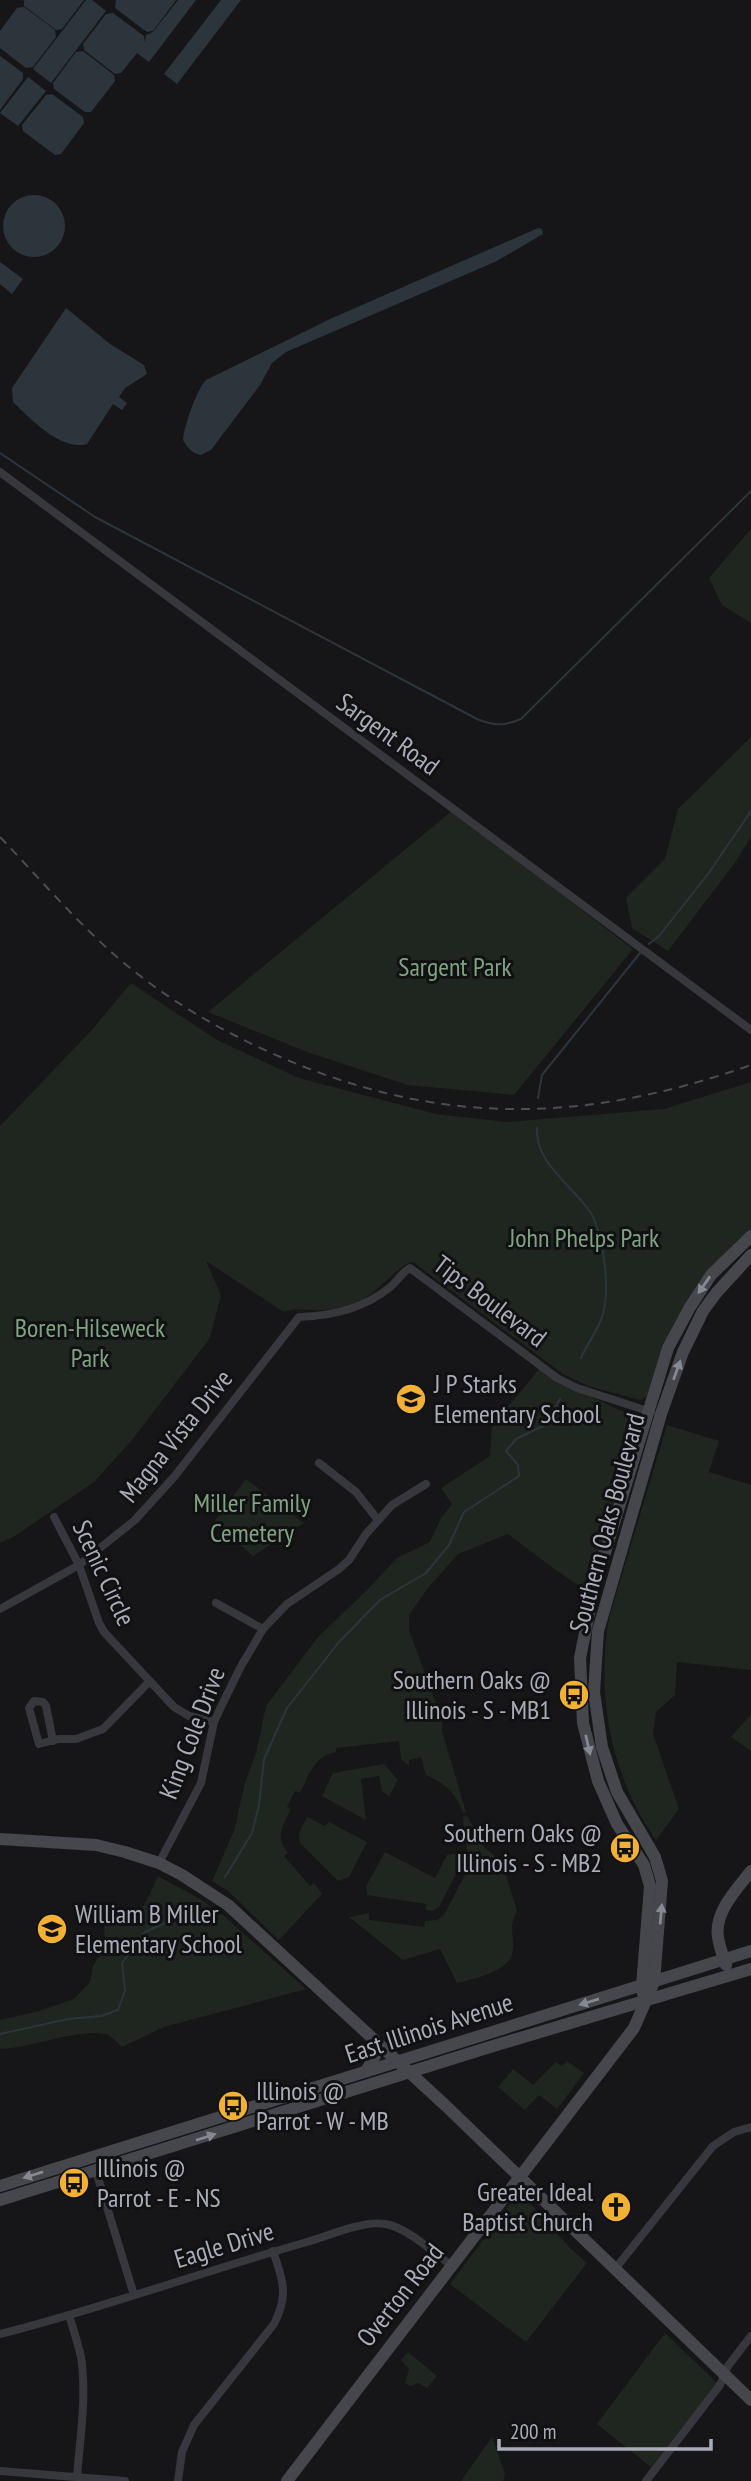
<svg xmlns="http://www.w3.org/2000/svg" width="751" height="2481" viewBox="0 0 751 2481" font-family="'PT Sans Narrow',sans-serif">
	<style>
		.green { fill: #1e261f }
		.water { fill: #2c353c }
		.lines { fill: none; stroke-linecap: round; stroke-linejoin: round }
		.stream { stroke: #2c353c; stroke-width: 2 }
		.street { stroke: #37383d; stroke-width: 8 }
		.secondary { stroke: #45474d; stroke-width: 12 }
		.rail { stroke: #4a4c52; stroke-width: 2; stroke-dasharray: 9 7; stroke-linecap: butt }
		.oneway { fill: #858993 }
		.labels { text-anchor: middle; stroke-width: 6; stroke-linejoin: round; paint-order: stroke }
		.street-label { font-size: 26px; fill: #a8adb8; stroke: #111113 }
		.park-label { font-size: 26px; fill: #7fa381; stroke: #111113 }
		.poi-label { font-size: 26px; fill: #a8adb8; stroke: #111113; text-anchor: start }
	</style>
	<rect width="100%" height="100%" fill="#161618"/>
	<g class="green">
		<path d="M751,529V623L722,605L709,578Z"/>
		<path d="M751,737V837L734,864L668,951L632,928L626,898L665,859L678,809Z"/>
		<path d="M452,811L633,949L514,1095L408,1085L307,1052L208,1012Z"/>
		<path d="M131,983L217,1040L299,1078L436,1114L507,1122L664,1109L751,1082V1229L734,1244L660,1354L647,1396L641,1400L588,1386L563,1374L413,1262C402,1262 379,1290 365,1298C352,1305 337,1309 323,1310C310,1311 296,1307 284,1312L206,1261L221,1295L210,1338L132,1440L94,1482L15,1536L0,1543V1126L91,1031Z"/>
		<path d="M540,1368L563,1384L626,1413L631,1417L634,1429L588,1592L553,1568L508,1534L458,1554L428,1588L409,1615V1630L442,1720V1731L466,1812L463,1813C456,1793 446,1784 426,1775L421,1757L409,1760V1766L401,1759L399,1741L336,1748V1752C314,1756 309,1775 300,1793L295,1791L287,1807L291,1809C283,1827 274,1835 288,1853L284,1856L310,1886L314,1883L322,1894L279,1940L228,1891L212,1881L234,1831L244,1786L256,1753L266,1706L318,1637L367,1590L397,1558L430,1542L441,1518L452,1504L441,1488L490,1456L492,1426Z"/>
		<path d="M667,1425L719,1441L709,1472L751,1485V1670L677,1662L675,1695L656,1712L653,1734L679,1809L656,1840C610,1774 596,1696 609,1618Z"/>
		<path d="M246,1479L304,1523L253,1556L214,1522Z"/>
		<path d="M751,1714V1751L731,1737Z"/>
		<path d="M384,1764L398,1780L389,1796L382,1791L379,1776L361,1779L366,1820L322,1796L333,1773Z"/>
		<path d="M467,1816L485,1848L502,1862L517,1911C507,1929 516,1937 512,1954C509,1971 472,1980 457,1983L440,1949L403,1960L349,1917L369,1913V1920L424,1927L425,1921L437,1920L444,1915L467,1871L468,1861L463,1817Z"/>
		<path d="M307,1817L325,1826L329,1822L367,1842L349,1877L338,1881L300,1843L299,1833Z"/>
		<path d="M385,1852L435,1878L447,1855L457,1853L459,1868L439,1907L433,1911L426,1910V1904L367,1895L366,1886Z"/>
		<path d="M158,1876C174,1886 199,1896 212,1908H215L306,1989L164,2027L122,2047C117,2042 111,2035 105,2034C78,2028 31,2048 0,2049V2020L39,2011L74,1999L90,1982L93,1966L105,1946L104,1923L134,1917L145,1904Z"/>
		<path d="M567,2061L584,2073L557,2109L539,2095L525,2110L498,2087L513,2069L533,2085L556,2062L562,2066Z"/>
		<path d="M517,2195H523L569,2247L587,2263L526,2342L450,2284Z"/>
		<path d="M665,2333L717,2383L651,2467L597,2424Z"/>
		<path d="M408,2352L437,2376L427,2388L418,2383L410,2386L405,2383L409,2369L401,2360Z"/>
		<path d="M492,2437L505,2474L503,2481H461Z"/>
	</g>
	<g class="water">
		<path d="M24,0H84L62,29L56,30L24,6Z"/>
		<path d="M86,0H92L106,11L51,83L33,69Z"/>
		<path d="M116,0H176L153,31L147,32L115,8Z"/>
		<path d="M178,0H196L149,62L137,53L121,73L115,74L84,50L83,44L106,14L113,13L144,36L145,43L146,35L153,32Z"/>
		<path d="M221,0H241L177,84L164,74Z"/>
		<path d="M24,7L55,30L56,37L33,67L26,68L0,48V31L17,8Z"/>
		<path d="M83,51L114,75L115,81L91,112H85L54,89L53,83L76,52Z"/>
		<path d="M0,56L23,73V79L0,110Z"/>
		<path d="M28,77L46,91L18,126L0,113Z"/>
		<path d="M52,94L83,117L84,123L61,154L55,155L23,131L22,125L46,95Z"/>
		<circle cx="34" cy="226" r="31"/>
		<path d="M538,228L542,229L543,234L497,261L286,352L272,363L260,385L211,450L201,455C191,453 188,448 183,440C184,426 197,389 206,380L330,319Z"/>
		<path d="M0,262L23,279L12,294L0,284Z"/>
		<path d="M66,308L110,344L144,365L147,374L125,388L119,397L127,403L122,410L113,404L87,444C60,451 31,419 13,402L12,388Z"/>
	</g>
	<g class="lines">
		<g class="stream">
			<path d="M0,453L95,517L477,719C494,726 504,726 521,719L751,491"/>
			<path d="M649,944L659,936L708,874L751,811"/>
			<path d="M538,1098L542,1075L640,953"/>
			<path d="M537,1128C535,1162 570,1184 588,1209C604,1230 610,1289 603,1314C599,1329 587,1344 581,1358"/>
			<path d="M225,1877L252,1833L259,1805L264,1759L287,1708L339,1642L380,1600L426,1573L449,1545L464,1512L519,1476L518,1465L506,1451L516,1439L545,1425L560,1399"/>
			<path d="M0,2034L68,2019L101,2016L118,2010L125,1991L122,1963L145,1932L183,1915L199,1902"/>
		</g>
		<g class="street">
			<path d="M0,472L751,1030"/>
			<path d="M319,1463L356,1492L378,1520"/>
			<path d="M54,1517L79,1565L99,1623L104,1632L174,1707L189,1716L214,1722"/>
			<path d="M216,1603L263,1629"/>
			<path d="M0,1609L79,1565L135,1520L174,1477L299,1317C332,1316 363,1309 389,1288C397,1282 401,1273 410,1268L557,1378L577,1388L651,1412"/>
			<path d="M53,1741L46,1706L43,1702L34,1701L29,1708L39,1744L58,1739H76L103,1729L149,1682"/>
			<path d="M159,1863L201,1783L214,1722L220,1709L240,1668L263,1629L287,1604L339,1569L349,1560L366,1534L392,1505L426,1484"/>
			<path d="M95,2168L134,2295"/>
			<path d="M615,2269L713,2146L734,2132L751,2127"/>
			<path d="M69,2315C73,2329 78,2343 81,2357C87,2396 80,2438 77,2477"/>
			<path d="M0,2334C104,2308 204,2271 307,2242C328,2236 364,2220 385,2224C407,2227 434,2253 452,2266"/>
			<path d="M0,2471L125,2481"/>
			<path d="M178,2481L182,2452L194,2425L274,2324C289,2295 283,2280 273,2251"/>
			<path d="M646,2481L720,2385L728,2366L751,2336"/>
		</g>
		<g class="secondary">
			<path d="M0,1839L96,1845L125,1852L159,1863L182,1875L228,1905L446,2106L751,2400"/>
			<path d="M726,1965C723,1956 719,1946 718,1937C714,1912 737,1889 751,1871"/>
			<path d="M644,2000L642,1986L650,1886L644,1865L617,1824L598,1781L583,1723L580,1658L594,1588L668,1348L690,1307L711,1275L751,1236"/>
			<path d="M366,2071L375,2056L374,2039"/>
			<path d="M0,2186L751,1951"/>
			<path d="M0,2200L490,2047L751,1969"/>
			<path d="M287,2481L634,2028L654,1982L662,1881L655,1857L617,1792L602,1747L594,1692L598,1631L661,1414L683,1352L703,1311L717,1292L751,1255"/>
		</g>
		<path class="rail" d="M0,837C45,884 88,936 139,975C179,1006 221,1030 267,1051C432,1127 581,1125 751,1065"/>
	</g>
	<defs><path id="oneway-solid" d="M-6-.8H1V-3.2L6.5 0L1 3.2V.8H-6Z" transform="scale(1.75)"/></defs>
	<g class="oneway">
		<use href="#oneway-solid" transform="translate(704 1285) rotate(125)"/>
		<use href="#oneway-solid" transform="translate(677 1370) rotate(-70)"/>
		<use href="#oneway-solid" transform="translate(588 1745) rotate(77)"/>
		<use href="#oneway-solid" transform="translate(661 1914) rotate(-85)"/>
		<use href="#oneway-solid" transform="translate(589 2002) rotate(163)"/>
		<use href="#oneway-solid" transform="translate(206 2137) rotate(-18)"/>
		<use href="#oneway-solid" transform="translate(33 2175) rotate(163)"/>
	</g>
	<defs>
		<g id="school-disc" transform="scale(1.575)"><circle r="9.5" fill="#f2b134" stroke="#111113"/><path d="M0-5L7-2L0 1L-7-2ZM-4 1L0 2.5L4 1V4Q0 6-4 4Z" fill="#111"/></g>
		<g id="bus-disc" transform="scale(1.575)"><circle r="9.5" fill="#f2b134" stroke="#111113"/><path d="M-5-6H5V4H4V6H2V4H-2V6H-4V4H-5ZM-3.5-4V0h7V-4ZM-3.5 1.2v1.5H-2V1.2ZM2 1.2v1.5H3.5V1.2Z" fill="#111"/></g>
		<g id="church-disc" transform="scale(1.575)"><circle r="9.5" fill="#f2b134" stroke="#111113"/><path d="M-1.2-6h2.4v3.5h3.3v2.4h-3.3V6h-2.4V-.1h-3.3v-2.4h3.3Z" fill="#111"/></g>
	</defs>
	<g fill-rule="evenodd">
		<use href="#school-disc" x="411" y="1399"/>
		<use href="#bus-disc" x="574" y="1695"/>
		<use href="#bus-disc" x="625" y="1848"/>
		<use href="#school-disc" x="52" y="1929"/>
		<use href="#bus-disc" x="233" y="2106"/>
		<use href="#bus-disc" x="74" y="2183"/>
		<use href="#church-disc" x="616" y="2207"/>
	</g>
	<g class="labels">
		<g class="street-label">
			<text transform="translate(388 734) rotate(36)" y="9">Sargent Road</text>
			<text transform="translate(490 1301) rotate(37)" y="9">Tips Boulevard</text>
			<text transform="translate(176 1436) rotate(-51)" y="9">Magna Vista Drive</text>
			<text transform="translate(607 1523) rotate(-75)" y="9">Southern Oaks Boulevard</text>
			<text transform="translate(104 1573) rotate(65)" y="9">Scenic Circle</text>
			<text transform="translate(192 1733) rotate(-69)" y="9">King Cole Drive</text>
			<text transform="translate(429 2028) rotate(-18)" y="9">East Illinois Avenue</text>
			<text transform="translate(224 2245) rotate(-17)" y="9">Eagle Drive</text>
			<text transform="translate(400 2295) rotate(-52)" y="9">Overton Road</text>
		</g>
		<g class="park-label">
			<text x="455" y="976">Sargent Park</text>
			<text x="584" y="1247">John Phelps Park</text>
			<text x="90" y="1337">Boren-Hilseweck<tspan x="90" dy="30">Park</tspan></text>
			<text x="252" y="1512">Miller Family<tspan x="252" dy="30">Cemetery</tspan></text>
		</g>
		<g class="poi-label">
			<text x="434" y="1393">J P Starks<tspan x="434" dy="30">Elementary School</tspan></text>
			<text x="551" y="1689" text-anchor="end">Southern Oaks @<tspan x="551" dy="30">Illinois - S - MB1</tspan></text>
			<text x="602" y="1842" text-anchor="end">Southern Oaks @<tspan x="602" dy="30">Illinois - S - MB2</tspan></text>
			<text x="75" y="1923">William B Miller<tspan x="75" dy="30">Elementary School</tspan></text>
			<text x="256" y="2100">Illinois @<tspan x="256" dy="30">Parrot - W - MB</tspan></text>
			<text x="97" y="2177">Illinois @<tspan x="97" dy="30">Parrot - E - NS</tspan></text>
			<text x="593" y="2201" text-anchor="end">Greater Ideal<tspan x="593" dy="30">Baptist Church</tspan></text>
		</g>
	</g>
	<path d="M499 2439v10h212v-10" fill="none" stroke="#a8adb8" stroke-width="3.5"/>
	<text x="510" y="2439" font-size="21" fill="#a8adb8" stroke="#111113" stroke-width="5" paint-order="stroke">200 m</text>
</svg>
